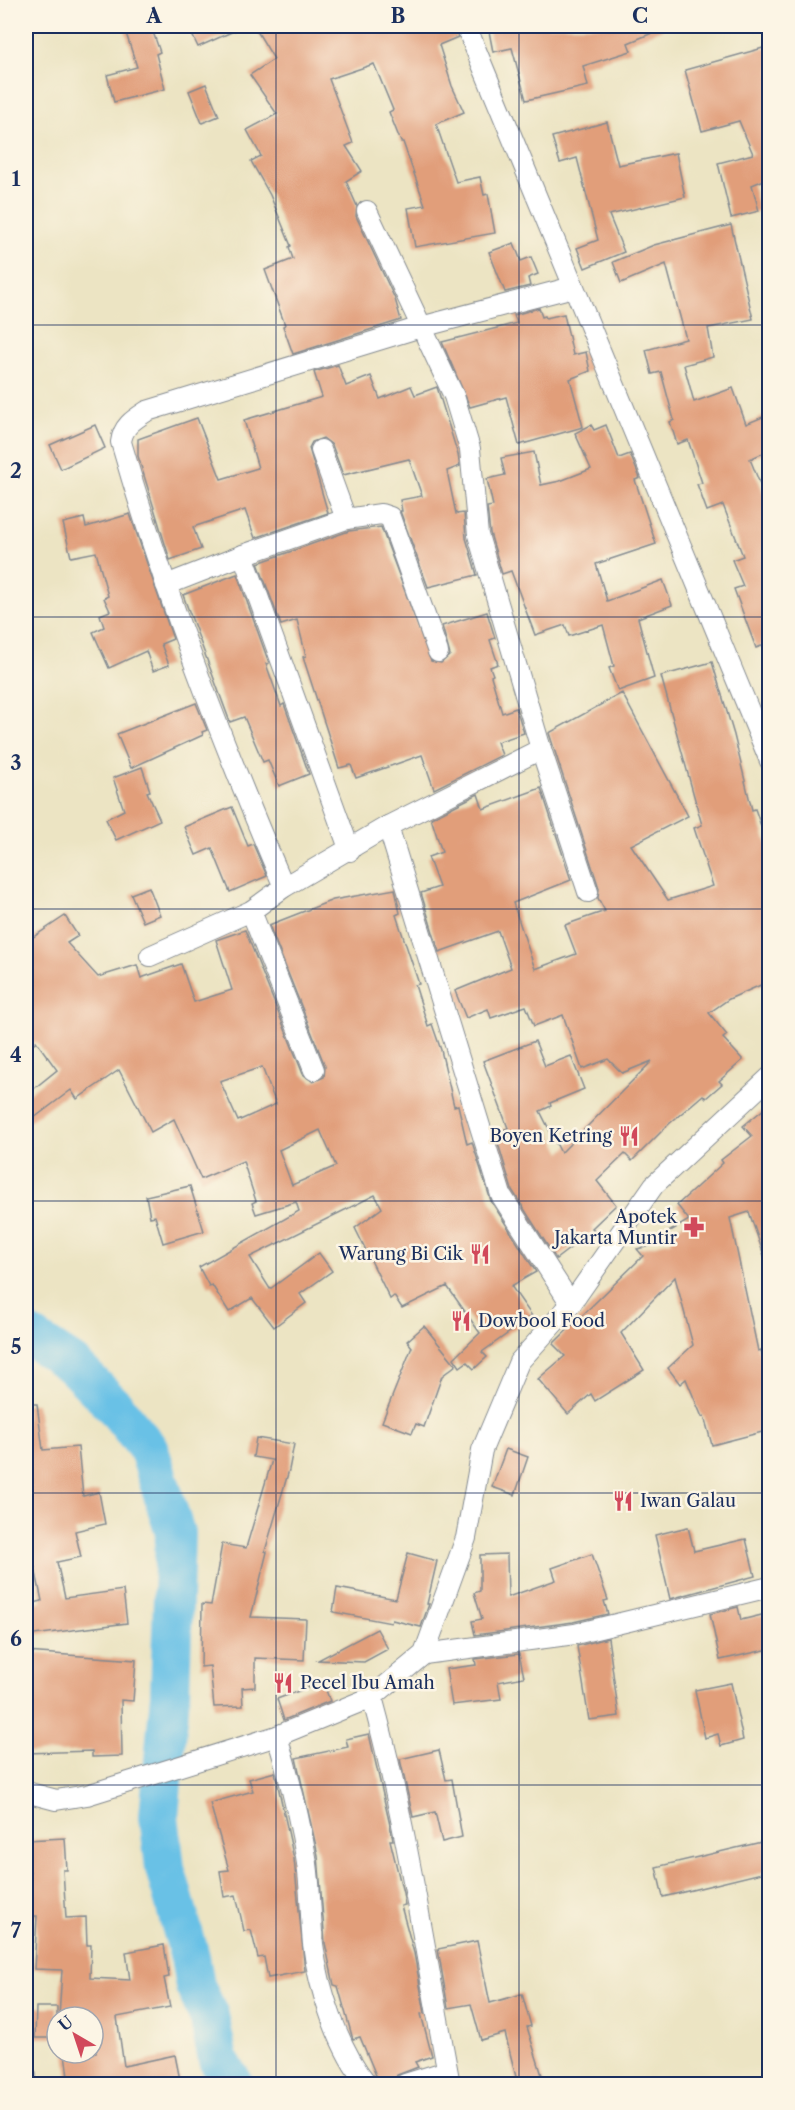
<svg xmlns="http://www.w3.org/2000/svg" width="795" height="2110" viewBox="0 0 795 2110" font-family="'Libre Caslon Text',serif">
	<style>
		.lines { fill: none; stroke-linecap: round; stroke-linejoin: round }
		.river { stroke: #69c1e6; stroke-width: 40 }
		.building { fill: #e19e7a; fill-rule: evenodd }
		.minor-casing { stroke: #848a90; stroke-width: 22 }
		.minor { stroke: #fff; stroke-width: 20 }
		.grid { fill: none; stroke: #1b2f5e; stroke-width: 1.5; stroke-opacity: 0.55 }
		.labels { text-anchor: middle; stroke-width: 5; stroke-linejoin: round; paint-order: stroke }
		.poi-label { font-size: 18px; fill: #1b2f5e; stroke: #fcf5e5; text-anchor: end }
		.neatline { fill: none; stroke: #1b2f5e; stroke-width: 2 }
		.grid-label { font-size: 20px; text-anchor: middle; font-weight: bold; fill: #1b2f5e }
	</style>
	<rect width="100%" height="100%" fill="#fcf5e5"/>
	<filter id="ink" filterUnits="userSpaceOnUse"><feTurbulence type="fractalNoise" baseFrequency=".0167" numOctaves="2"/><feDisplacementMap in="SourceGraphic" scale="12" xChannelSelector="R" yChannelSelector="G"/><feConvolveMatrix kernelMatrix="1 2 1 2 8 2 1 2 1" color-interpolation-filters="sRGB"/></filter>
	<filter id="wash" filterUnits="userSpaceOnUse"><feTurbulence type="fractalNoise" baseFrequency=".008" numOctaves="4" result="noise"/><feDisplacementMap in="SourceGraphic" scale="24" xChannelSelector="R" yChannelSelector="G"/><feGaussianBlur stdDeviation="1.35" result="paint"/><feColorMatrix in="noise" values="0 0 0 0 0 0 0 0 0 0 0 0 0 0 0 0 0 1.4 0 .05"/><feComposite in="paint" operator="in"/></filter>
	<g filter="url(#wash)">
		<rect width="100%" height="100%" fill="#ece4c3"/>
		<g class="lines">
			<path class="river" d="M26,1334L72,1364L115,1407L149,1450L175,1533L170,1695L159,1816L165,1868L190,1957L195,1986L209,2016L218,2060L234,2084"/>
		</g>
		<g id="blocks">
			<g class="building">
				<path d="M139,26H151L160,52L156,54L165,89L114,102L107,75L137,67L125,30Z"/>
				<path d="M188,26H245L198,47Z"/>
				<path d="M254,26H454L458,37L439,45L452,86L464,112L436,124L456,182L480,177L484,195L488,194L495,233L415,247L408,208L425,205L403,142H401L389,112L393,110L374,64L329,79L353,143L346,146L362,171L346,181L357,206L356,216L395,299L401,320L293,354L283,326L285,325L265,270L293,259L289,247L291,246L270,195L251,161L261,156L247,130L277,114L250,75L274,59Z"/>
				<path d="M488,26H669L628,43L631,51L583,66L588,86L526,100L512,48L493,52Z"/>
				<path d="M770,46V192L764,180L752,185L759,211L731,218L718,163L753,154L739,121L702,131L685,70Z"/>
				<path d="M206,84L219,116L202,123L189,91Z"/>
				<path d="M607,122L618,165L676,153L685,197L609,215L624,252L585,268L577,248L598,240L577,158L560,163L552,137Z"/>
				<path d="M731,225L753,319L708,328L713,357L684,365L694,402L733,388L746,424L770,414V450L750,459L770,509V643L756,648L734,589L743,586L732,560L743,556L723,505L707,511L697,484L702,483L688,440L677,444L670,422L674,420L661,372L652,374L646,350L686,339L666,264L621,283L613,262L654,245Z"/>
				<path d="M514,243L521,261L531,257L538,274L528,278L530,286L505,292L489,252Z"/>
				<path d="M539,308L542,317L545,316L546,318L564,314L573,355L586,352L590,371L570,379L583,427L519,445L506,397L470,407L442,342L517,323L514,315Z"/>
				<path d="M338,365L346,386L371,376L380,399L411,386L415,395L437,387L458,455L460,466L447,471L456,514L464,513L466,538L477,575L428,587L400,511H402L400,500L422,496L409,459L343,475L332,445L323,438L312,442L309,448L328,513L255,538L245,510L193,527L201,549L170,560L138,456V439L197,418L221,479L258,468L244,420L322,397L314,372Z"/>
				<path d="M95,425L105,448L61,469L50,445Z"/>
				<path d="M591,425L594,430L606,425L619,458L630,454L640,478L635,480L656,544L596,564L607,601L663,580L672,605L638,618L654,678L618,691L609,668L614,666L603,625L569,636L565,625L535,635L511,571L502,574L490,533L487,507L493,506L487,479L505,475L501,458L534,452L541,485L560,481L591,469L575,433Z"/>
				<path d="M130,514L173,639L161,644L169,665L153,671L146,651L109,668L93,632L104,627L100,615L110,611L104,598L108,596L96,552L71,557L63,523L84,518L86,527Z"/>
				<path d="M381,527L431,661L441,663L450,655L442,626L487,612L495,638L490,640L498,664L490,667L493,675L491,676L502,713L516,708L524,733L497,742L502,755L434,789L422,755L356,778L351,765L339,768L303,657L306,656L297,620L281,625L258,563L349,531Z"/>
				<path d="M237,574L269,663L266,664L281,706L284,704L309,774L279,786L268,760L263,762L244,717L230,722L183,595Z"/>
				<path d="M712,662L734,735L752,810L755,809L770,851V981L729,999L709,1013L727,1035L723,1038L743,1060L719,1081L722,1084L706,1098L703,1095L669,1124L632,1161L625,1154L597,1181L616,1205L592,1228L594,1230L556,1259L512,1190L495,1133L508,1128L483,1061L535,1041L545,1066L571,1056L584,1089L550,1103L551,1106L540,1111L561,1153L652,1061L622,1073L608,1059L582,1069L563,1015L534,1026L526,1006L491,1018L488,1009L466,1018L455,991L511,968L498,931L439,952L421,893L439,887L428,857L442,852L431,818L478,794L483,809L541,788L571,880L513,903L535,969L576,954L565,925L605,911L598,898L599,888L549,733L622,693L688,816L631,845L668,900L713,886L694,828L702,825L661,676Z"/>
				<path d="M196,703L207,730L202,732L203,735L131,768L117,734Z"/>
				<path d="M142,767L150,791L147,792L160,820L116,840L106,819L124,810L113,778Z"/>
				<path d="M232,807L248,846L253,844L267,876L230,892L212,848L196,855L184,827Z"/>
				<path d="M149,887L160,915L143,922L131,894Z"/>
				<path d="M395,889L400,913L396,915L419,984L415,985L428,1026L432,1024L441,1050L454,1106L458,1105L467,1144L472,1142L491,1201L536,1272L511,1286L532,1316L482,1352L487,1357L474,1369L467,1362L460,1367L454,1358L480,1333L447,1286L402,1308L394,1296L390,1299L355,1228L382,1208L375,1195L250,1257L270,1289L319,1253L332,1271L300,1294L306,1303L274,1327L252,1298L229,1312L212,1285L209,1286L199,1267L299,1211L296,1202L256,1214L252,1203L256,1201L243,1161L201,1179L174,1119L151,1132L119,1070L77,1099L71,1090L26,1124V1095L57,1070L36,1041L26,1051V942L65,916L78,936L67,943L98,977L137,965L141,978L181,964L194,1002L232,990L216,940L245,930L303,1074L313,1082L324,1077L325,1066L269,925L333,900ZM262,1067L276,1104L238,1121L220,1081ZM320,1130L336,1166L292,1185L279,1150Z"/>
				<path d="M770,1104V1264H767L749,1212L730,1218L758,1351L761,1350L770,1384V1399L764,1401L770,1430L712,1445L704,1416L702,1417L686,1379L680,1384L668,1368L693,1345L675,1277L621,1333L644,1370L595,1401L591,1394L568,1414L538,1379L565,1356L553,1344L643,1256L637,1249L672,1241L667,1233L689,1220L677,1205L723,1163L721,1160L752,1136L743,1126Z"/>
				<path d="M190,1186L204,1231L163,1243L155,1216L150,1217L146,1196Z"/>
				<path d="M424,1326L456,1365L442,1376L424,1427L416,1424L412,1433L382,1422L412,1347L407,1341Z"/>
				<path d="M26,1404H37L43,1450L78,1447L83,1496L99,1492L105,1524L75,1531L81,1557L57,1562L65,1598L123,1590L127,1623L26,1636V1605L42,1601L35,1568L30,1569L28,1558L26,1559Z"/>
				<path d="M256,1438L294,1444L289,1470L265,1551L267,1552L251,1617L306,1619L304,1660L255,1658V1687L242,1688L243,1706L214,1707L210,1666L201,1667L202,1604L211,1605L222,1544L246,1548L272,1460L253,1457Z"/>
				<path d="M506,1449L528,1457L515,1495L492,1487Z"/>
				<path d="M688,1527L694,1551L746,1539L755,1576L670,1599L655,1535Z"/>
				<path d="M408,1553L437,1561L427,1604H429L421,1627L392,1620L391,1623L333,1612L337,1588L396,1599Z"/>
				<path d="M507,1554L508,1597L556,1580L552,1568L592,1554L608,1600L604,1601L608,1614L573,1622L475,1635L472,1621L482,1619L474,1593L480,1591V1555Z"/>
				<path d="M738,1607L741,1620L770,1613V1649L720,1660L710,1614Z"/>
				<path d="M377,1629L388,1649L364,1662L318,1660Z"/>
				<path d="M608,1638L619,1716L589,1720L577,1646Z"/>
				<path d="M26,1652L136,1660L133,1701L121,1700L122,1756L92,1757V1751L26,1753Z"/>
				<path d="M519,1654L524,1677L498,1682L501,1699L452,1705L446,1669L476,1665L475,1659Z"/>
				<path d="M323,1682L330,1701L284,1720L277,1699Z"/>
				<path d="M731,1683L743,1740L721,1746L718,1734L705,1738L695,1690Z"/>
				<path d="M369,1734L392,1834L393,1840H390L403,1893L405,1905L401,1906L414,1953L425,2013L421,2014L432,2056L415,2062L418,2067L397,2075L393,2085H380L360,2037L353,2039L352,2036L338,1986L334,1985L325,1943L318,1855L296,1758L348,1747L346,1739Z"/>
				<path d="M439,1750L446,1780L452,1779L462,1837L442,1842L435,1812L413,1817L400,1759Z"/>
				<path d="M275,1772L294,1859L305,1971L268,1978L264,1957L258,1958L251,1930L244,1931L236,1895L224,1897L220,1871L229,1870L210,1803L253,1791L249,1779Z"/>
				<path d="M65,1838L67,1870H63L66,1918L86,1917L87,1945H91L90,1978L130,1980L126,1952L164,1945L169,1977L164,1978L170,2007L117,2017L124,2066L175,2055L181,2085H69L65,2053H96L93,2017H59L62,1970L34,1969L37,1916H32L30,1872H26V1840Z"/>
				<path d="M770,1840V1871L663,1897L656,1867Z"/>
				<path d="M477,1941L490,2003L522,1994L531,2026L527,2027L545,2085H518L505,2033L481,2040L471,2004L448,2008L438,1949Z"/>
				<path d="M36,2007H57V2038H35Z"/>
			</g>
		</g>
	</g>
	<g filter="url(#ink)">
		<use href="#blocks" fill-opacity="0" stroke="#848a90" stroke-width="1.5"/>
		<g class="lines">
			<g class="minor-casing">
				<g id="minor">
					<path d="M466,26L770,761"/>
					<path d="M367,211L454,396L470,449L478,535L541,749L588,892"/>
					<path d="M346,519L381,514L390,517L438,652"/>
					<path d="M243,555L346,519L321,450"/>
					<path d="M166,585L243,555L350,851"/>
					<path d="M388,826L501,1195L571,1304"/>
					<path d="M284,887C222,741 165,596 121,442C123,426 133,420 147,411L421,327L573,287"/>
					<path d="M251,911L314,1070"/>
					<path d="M150,956L251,911L284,887L388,826L541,749"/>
					<path d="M424,1654L575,1634L770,1587"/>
					<path d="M372,1697C407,1824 425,1955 450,2084"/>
					<path d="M277,1736C289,1776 299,1816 306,1857C311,1886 310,1915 313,1944C318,1988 339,2050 367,2084"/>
					<path d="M26,1792L56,1800L87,1795L277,1736L372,1697L424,1654L466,1538L482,1450L519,1362L571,1304L654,1185L770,1077"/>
					<path d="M26,2076V2084"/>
					<path d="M405,2084L447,2071"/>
				</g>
			</g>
			<use href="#minor" class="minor"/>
		</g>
	</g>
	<path class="grid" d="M276,26V2084M519,26V2084M26,325H770M26,617H770M26,909H770M26,1201H770M26,1493H770M26,1785H770"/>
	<defs>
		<g id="restaurant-bare" transform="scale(1.62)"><path d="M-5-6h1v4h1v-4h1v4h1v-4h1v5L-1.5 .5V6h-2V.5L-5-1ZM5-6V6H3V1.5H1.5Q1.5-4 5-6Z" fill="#d1495b" stroke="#fcf5e5" stroke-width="2.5" paint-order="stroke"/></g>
		<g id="pharmacy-bare" transform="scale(1.62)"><path d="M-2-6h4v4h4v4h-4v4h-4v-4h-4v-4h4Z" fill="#d1495b" stroke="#fcf5e5" stroke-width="2.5" paint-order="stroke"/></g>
	</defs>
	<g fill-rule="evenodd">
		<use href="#restaurant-bare" x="629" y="1136"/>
		<use href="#pharmacy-bare" x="694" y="1227"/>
		<use href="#restaurant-bare" x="480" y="1254"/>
		<use href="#restaurant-bare" x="461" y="1321"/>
		<use href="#restaurant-bare" x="623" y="1501"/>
		<use href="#restaurant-bare" x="283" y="1683"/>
	</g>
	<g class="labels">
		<g class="poi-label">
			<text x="612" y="1142">Boyen Ketring</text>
			<text x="677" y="1223">Apotek<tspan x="677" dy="21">Jakarta Muntir</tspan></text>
			<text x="463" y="1260">Warung Bi Cik</text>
			<text x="478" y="1327" text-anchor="start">Dowbool Food</text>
			<text x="640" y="1507" text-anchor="start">Iwan Galau</text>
			<text x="300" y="1689" text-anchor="start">Pecel Ibu Amah</text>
		</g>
	</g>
	<rect width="795" height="2110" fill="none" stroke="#fcf5e5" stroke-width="66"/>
	<g transform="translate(75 2035) rotate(321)"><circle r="28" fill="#fcf5e5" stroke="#a2a6af" stroke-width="1.5"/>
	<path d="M0-4.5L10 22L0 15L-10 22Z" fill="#d1495b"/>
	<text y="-9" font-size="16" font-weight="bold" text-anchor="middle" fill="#1b2f5e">U</text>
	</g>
	<rect x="33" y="33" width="729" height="2044" class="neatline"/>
	<g class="grid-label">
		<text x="154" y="23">A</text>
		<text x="398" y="23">B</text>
		<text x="640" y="23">C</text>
		<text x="16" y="186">1</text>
		<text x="16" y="478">2</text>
		<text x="16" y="770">3</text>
		<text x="16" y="1062">4</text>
		<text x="16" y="1354">5</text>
		<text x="16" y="1646">6</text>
		<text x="16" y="1938">7</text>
	</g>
</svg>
